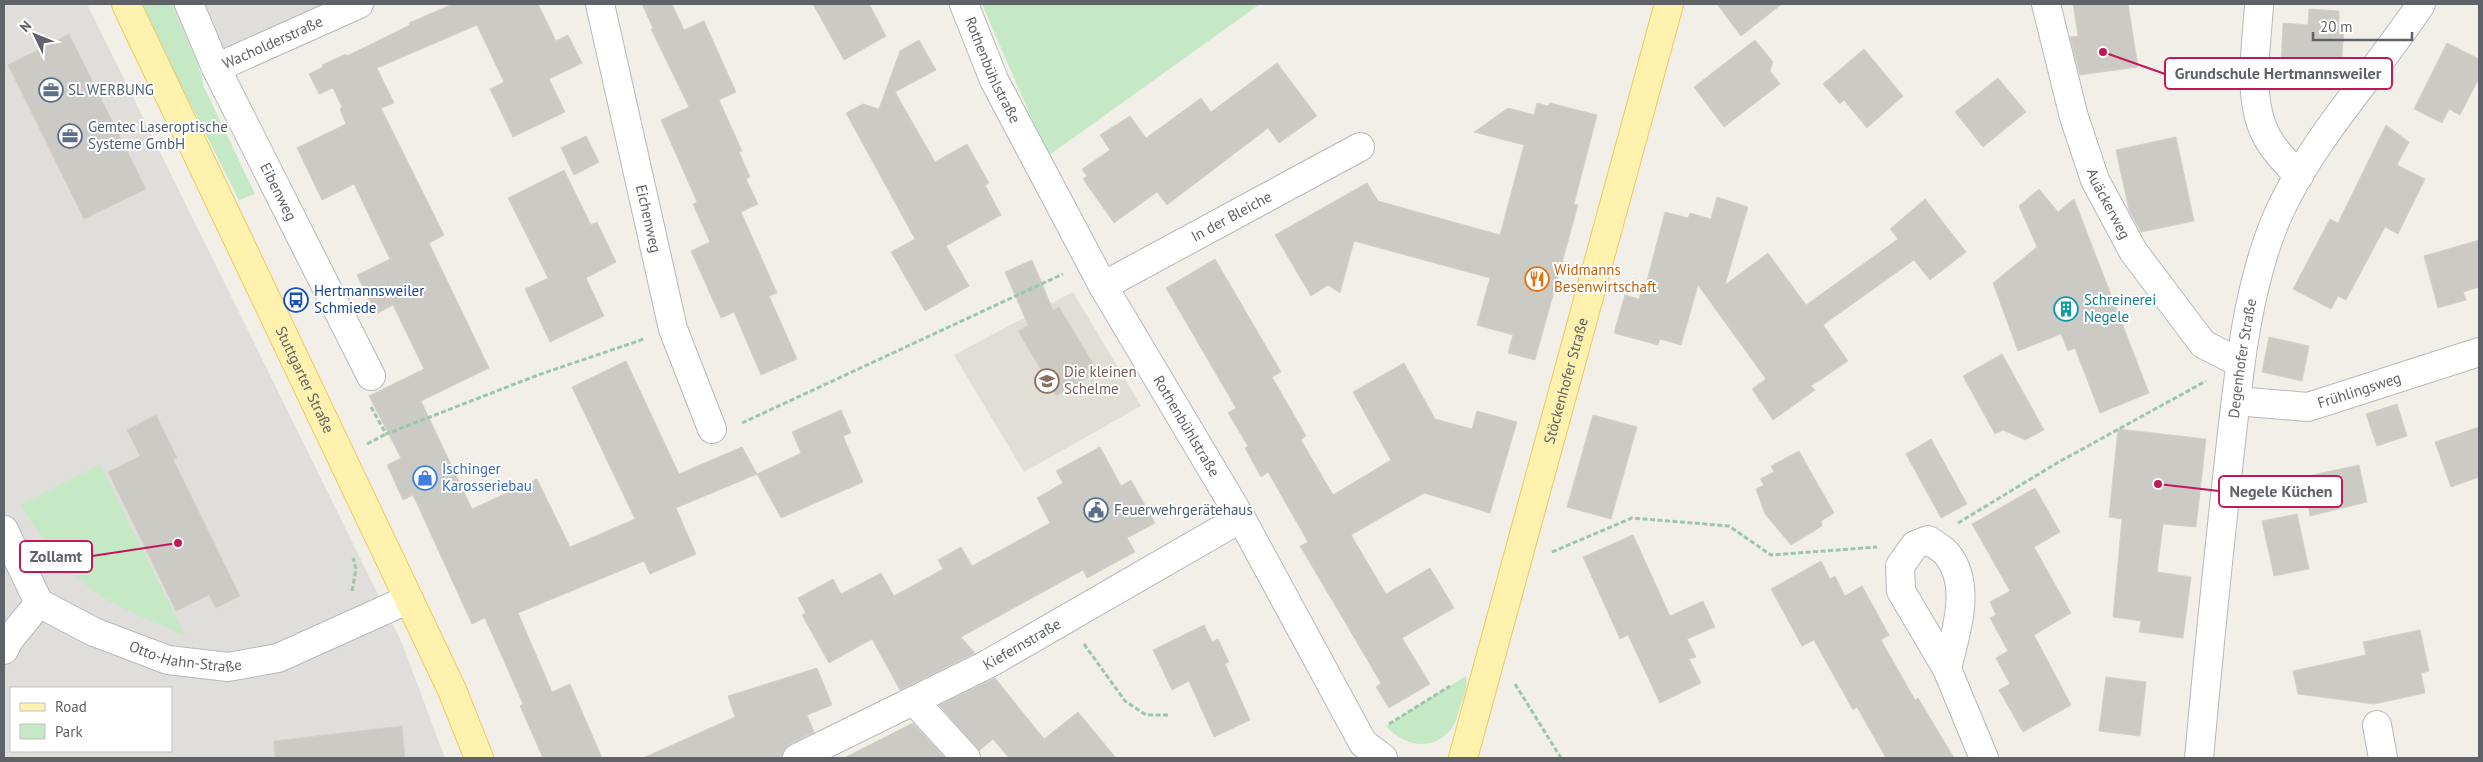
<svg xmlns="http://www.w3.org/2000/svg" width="2483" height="762" viewBox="0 0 2483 762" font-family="'PT Sans',sans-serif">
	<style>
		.industrial { fill: #e0deda; fill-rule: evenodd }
		.education { fill: #e1ded6 }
		.green { fill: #c5e8c5 }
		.building { fill: #cccac5; stroke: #d6d1c6 }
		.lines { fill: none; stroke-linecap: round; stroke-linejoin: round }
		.minor-casing { stroke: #b5b8bc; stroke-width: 30 }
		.major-casing { stroke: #f2c960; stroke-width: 30 }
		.path { stroke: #9cc7a9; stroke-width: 3; stroke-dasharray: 5 2.5; stroke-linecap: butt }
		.minor { stroke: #fff; stroke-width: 28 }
		.major { stroke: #fff2af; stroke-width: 28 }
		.labels { text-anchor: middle; stroke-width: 4; stroke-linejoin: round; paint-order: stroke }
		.street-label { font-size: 15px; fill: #5f6368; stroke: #fff }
		.service-label { font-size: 15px; fill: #4e5e75; stroke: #fff; text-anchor: start }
		.food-label { font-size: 15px; fill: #c56008; stroke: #fff; text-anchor: start }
		.transit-label { font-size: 15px; fill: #164399; stroke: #fff; text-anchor: start }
		.culture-label { font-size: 15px; fill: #0d838f; stroke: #fff; text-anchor: start }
		.education-label { font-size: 15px; fill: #785e54; stroke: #fff; text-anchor: start }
		.shop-label { font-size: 15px; fill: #366cbe; stroke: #fff; text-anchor: start }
		.leader { fill: none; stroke: #c2185b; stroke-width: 2 }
		.callout-dot { fill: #c2185b; stroke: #fff; stroke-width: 2 }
		.callout { fill: #fff; stroke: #c2185b; stroke-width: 2 }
		.callout-label { font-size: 16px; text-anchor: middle; font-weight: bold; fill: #5f6368 }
	</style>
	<rect width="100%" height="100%" fill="#f1efe8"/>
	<g class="industrial">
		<path d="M4,4H87L402,643L445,758H4ZM11,688H171V751H11Z"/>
		<path d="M172,4H336L198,64Z"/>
	</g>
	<path class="education" d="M1073,292L1141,406L1024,472L954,355Z"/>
	<g class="green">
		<path d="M140,4H172L198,64L204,87L255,194L239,200Z"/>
		<path d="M982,4H1260L1048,156Z"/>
		<path d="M100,464L185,635C159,624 132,614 108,600C71,578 43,542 21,505Z"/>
		<path d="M1466,676C1468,687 1464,696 1460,706C1458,713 1457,722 1452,728C1433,753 1404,746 1386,726Z"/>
	</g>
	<g class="building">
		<path d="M453,4H538L556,41L568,35L582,63L549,79L565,112L513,137L490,89L504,82L477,25L377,68L394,103L381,108L444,235L429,243L489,368L421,401L472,509L537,479L570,547L635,519L572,387L626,361L679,474L742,447L757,474L676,508L696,554L650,574L644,561L518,613L552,692L570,684L602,758H543L520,706L523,704L485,618L472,624L413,495L403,500L387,465L401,458L369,396L424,369L393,305L376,314L357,275L390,259L354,184L322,200L297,148L346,124L340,109L342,107L333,88L319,94L309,74L323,67L322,65L346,54L347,56L410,25L409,23Z"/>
		<path d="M642,4H672L684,30L704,21L736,92L719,100L742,151L739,152L750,177L746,179L758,204L741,212L777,293L769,296L797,359L761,375L734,312L721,318L691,251L710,242L693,204L697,202L661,120L689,107L651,29L653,28Z"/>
		<path d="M813,4H869L886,36L844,60Z"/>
		<path d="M1717,4H1782L1741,36Z"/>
		<path d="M2073,4H2128L2138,67L2080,75L2070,37L2078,36Z"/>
		<path d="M2309,9L2339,11V27H2344L2341,69L2281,66L2283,23L2308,25Z"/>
		<path d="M69,34L146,189L84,219L8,65Z"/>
		<path d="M919,40L936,70L895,92L935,162L967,144L989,183L985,185L1001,215L946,246L969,286L925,311L891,252L915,239L846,113L863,104L879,109L900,51Z"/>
		<path d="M1755,40L1773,62L1770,71L1780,84L1724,127L1694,87Z"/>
		<path d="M2447,43L2479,59V78L2460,115L2449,109L2442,123L2414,109Z"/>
		<path d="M1864,49L1903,96L1867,128L1844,100L1840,104L1823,84Z"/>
		<path d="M1277,63L1317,116L1279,143L1268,128L1167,205L1157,192L1114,223L1083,179L1087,176L1082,169L1110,150L1100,135L1130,116L1146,138L1201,98L1211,112Z"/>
		<path d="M1998,78L2026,112L1983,147L1955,112Z"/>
		<path d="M1537,103L1548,106L1550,103L1597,115L1574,204L1578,205L1535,360L1508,353L1513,335L1477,325L1490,278L1354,241L1340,293L1328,285L1311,296L1275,235L1367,183L1378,201L1500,235L1524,145L1474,132L1508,108L1534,115Z"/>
		<path d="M2386,125L2409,142L2397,165L2425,179L2398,234L2385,227L2346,300L2338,296L2331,309L2293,289L2330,219L2338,223Z"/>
		<path d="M586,136L599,162L574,175L561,148Z"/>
		<path d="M2176,137L2194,221L2141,232L2129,210L2116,150Z"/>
		<path d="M564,170L591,225L597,222L616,262L586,278L604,316L550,342L525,289L548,278L508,198Z"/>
		<path d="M2039,189L2058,212L2074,199L2149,393L2100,413L2075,348L2068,351L2061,334L2018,351L1993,283L2037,247L2019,206Z"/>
		<path d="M1717,197L1748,207L1725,285L1768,253L1806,305L1898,239L1890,229L1925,199L1966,252L1930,280L1914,260L1823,325L1848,361L1811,386L1815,390L1773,420L1752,389L1766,379L1698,285L1681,345L1660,339L1658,345L1614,333L1625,295L1639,299L1641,291L1644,292L1665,212L1688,218L1690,213L1711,219Z"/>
		<path d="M2479,240V287L2463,292L2466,300L2438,308L2424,256Z"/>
		<path d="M1215,259L1281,372L1272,377L1306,436L1301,440L1333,495L1391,460L1353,392L1404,363L1435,419L1472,429L1477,411L1517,422L1490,513L1424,493L1351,535L1386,594L1430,568L1454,608L1402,638L1430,684L1389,708L1376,687L1381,683L1300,546L1308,542L1268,472L1261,477L1245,448L1248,446L1228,413L1236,408L1166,288Z"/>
		<path d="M1032,260L1053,310L1059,307L1098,372L1056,396L1018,331L1028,325L1005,272Z"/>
		<path d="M2269,337L2309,346L2302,381L2262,372Z"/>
		<path d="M2002,354L2044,430L2025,440L2003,430L1995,434L1963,376Z"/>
		<path d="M2397,404L2407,436L2377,446L2366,414Z"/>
		<path d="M841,410L851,433L843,436L863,482L781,518L757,474L801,453L792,432Z"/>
		<path d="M156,415L177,458L173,459L240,596L216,608L209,595L176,611L108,472L140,456L127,430Z"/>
		<path d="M1593,415L1637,427L1611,519L1567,507Z"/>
		<path d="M2479,427V477L2451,487L2435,442Z"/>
		<path d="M2118,429L2206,439L2196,527L2163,524L2157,572L2191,577L2183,638L2139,632L2141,621L2113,617L2122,519L2109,517Z"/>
		<path d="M1931,439L1967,504L1941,518L1906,454Z"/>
		<path d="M1100,447L1121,486L1131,480L1155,523L1127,538L1135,552L1087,578L1083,570L961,637L975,653L900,690L872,639L829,663L802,615L806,613L798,598L833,579L841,594L881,573L894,596L943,569L938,560L961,547L972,566L1050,523L1037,498L1063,483L1056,471Z"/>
		<path d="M1799,451L1834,513L1821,521L1822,526L1791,545L1765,514L1756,489L1764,485L1760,479L1774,472L1771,466Z"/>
		<path d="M2359,465L2367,502L2310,516L2303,477Z"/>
		<path d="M2035,488L2060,532L2034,547L2071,613L2034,635L2071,705L2023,732L1999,690L2010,684L1996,658L2008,651L1990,618L1996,615L1990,602L2010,591L1972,524Z"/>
		<path d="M2297,514L2309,569L2274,576L2262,521Z"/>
		<path d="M1633,535L1670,616L1703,601L1715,627L1687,639L1696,657L1689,659L1701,683L1660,703L1628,635L1620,639L1583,557Z"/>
		<path d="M1821,561L1830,579L1835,576L1845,596L1862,586L1889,635L1881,640L1915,700L1918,698L1954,758H1886L1857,707L1853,710L1814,640L1802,646L1771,589Z"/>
		<path d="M1204,625L1212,642L1218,639L1229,662L1225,664L1250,720L1214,737L1189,681L1172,690L1153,650Z"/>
		<path d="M2420,630L2429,671L2421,673L2425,693L2374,704L2298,694L2293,671L2366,655L2363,642Z"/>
		<path d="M817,668L832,705L807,715L814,732L790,744L784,750L782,758H643L735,717L728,696Z"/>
		<path d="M2106,677L2146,682L2140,736L2099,731Z"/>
		<path d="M995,678L1044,739L1078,712L1116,758H1009L993,739L979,751L939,705Z"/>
		<path d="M913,723L945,758H844Z"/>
		<path d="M402,726L405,758H275L274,741Z"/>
	</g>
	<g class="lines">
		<g class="minor-casing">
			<g id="minor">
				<path id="s1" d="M189,4L216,68L371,376"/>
				<path id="s2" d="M600,4L673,329L712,429"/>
				<path id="s3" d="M964,4L994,80L1103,286L1241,518L1363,743L1383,758"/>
				<path id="s4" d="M2046,4L2074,117L2095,180L2133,251L2203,344L2240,363"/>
				<path d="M2259,4C2257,43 2248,89 2262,126C2269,146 2285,161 2299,176"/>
				<path id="s5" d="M216,68L359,4"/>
				<path id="s6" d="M1103,286L1360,147"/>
				<path id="s7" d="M2236,401L2308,407L2479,352"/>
				<path id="s8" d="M4,530L39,603L94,632L168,660L228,667L278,658L409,599"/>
				<path d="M4,650L9,640L39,603"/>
				<path d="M1947,669C1955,634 1973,586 1947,554C1942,548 1934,544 1928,540L1915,545L1900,566L1901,591L1947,669L1984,758"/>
				<path d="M915,702L966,758"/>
				<path d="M2377,725L2383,758"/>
				<path id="s9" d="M797,758L988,664L1241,518"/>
				<path id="s10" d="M2199,758C2208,659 2218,559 2229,460C2238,381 2246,287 2278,215C2313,137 2375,74 2421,4"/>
			</g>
		</g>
		<g class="major-casing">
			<g id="major">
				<path id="s11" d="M126,4L452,690L479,758"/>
				<path id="s12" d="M1463,758L1669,4"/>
			</g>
		</g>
		<g class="path">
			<path d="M371,407L386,434L538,375L644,339"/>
			<path d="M742,423L1063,274"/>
			<path d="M367,444L386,434"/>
			<path d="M1958,523L2057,463L2206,381"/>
			<path d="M1552,552L1632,518L1729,526L1771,555L1877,547"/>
			<path d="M352,591L356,569L353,558"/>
			<path d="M1084,644L1125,701L1146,715H1170"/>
			<path d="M1515,684L1561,758"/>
			<path d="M1389,724L1450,686"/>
		</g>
		<use href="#minor" class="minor"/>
		<use href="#major" class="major"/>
	</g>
	<defs>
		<g id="office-ring" transform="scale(1.25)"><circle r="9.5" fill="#fff" stroke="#5c6f8a" stroke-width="1.5"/><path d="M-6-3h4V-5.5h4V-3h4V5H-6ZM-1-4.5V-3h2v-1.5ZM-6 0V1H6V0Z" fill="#5c6f8a"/></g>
		<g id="restaurant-ring" transform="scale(1.25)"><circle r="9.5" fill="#fff" stroke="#e8710a" stroke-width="1.5"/><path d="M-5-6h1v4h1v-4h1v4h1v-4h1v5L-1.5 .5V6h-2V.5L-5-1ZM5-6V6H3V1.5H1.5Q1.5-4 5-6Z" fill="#e8710a"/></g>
		<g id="bus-ring" transform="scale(1.25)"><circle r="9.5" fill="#fff" stroke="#1a4fb4" stroke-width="1.5"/><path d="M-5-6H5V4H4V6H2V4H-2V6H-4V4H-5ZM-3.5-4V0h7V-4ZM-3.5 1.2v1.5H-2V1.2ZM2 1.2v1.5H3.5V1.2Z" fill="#1a4fb4"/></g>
		<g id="building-ring" transform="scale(1.25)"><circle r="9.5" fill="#fff" stroke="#0f9aa8" stroke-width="1.5"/><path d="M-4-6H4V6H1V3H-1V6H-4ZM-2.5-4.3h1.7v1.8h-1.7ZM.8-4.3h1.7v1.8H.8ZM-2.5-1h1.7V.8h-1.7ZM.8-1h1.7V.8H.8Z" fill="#0f9aa8"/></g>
		<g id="school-ring" transform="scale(1.25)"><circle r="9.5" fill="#fff" stroke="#8d6e63" stroke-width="1.5"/><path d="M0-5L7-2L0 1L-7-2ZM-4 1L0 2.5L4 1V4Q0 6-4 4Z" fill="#8d6e63"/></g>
		<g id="shop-ring" transform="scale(1.25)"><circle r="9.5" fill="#fff" stroke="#3f7fe0" stroke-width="1.5"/><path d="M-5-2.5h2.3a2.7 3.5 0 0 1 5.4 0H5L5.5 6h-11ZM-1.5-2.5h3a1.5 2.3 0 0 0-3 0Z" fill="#3f7fe0"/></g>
		<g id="civic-ring" transform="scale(1.25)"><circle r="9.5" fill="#fff" stroke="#5c6f8a" stroke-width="1.5"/><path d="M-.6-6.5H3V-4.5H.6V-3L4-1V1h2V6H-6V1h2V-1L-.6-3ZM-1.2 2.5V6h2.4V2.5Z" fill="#5c6f8a"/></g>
	</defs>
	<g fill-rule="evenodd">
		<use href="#office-ring" x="51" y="90"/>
		<use href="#office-ring" x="70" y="136"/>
		<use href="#restaurant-ring" x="1537" y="279"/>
		<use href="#bus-ring" x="296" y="300"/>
		<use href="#building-ring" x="2066" y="309"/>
		<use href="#school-ring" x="1047" y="381"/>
		<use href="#shop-ring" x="425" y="478"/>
		<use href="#civic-ring" x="1096" y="510"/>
	</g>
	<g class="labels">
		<g class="street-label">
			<text dy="5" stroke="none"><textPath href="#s5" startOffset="62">Wacholderstraße</textPath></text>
			<text dy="5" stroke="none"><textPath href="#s3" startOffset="72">Rothenbühlstraße</textPath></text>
			<text dy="5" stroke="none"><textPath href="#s1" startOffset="208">Eibenweg</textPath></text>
			<text dy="5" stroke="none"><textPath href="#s4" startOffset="210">Auäckerweg</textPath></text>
			<text dy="5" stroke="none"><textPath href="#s6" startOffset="146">In der Bleiche</textPath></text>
			<text dy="5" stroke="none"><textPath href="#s2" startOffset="220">Eichenweg</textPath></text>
			<text dy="5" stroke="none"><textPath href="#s10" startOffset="402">Degenhofer Straße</textPath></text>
			<text dy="5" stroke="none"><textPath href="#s11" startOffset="416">Stuttgarter Straße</textPath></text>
			<text dy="5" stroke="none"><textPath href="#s12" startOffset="391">Stöckenhofer Straße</textPath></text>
			<text dy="5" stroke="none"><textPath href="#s7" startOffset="126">Frühlingsweg</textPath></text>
			<text dy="5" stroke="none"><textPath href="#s3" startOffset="478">Rothenbühlstraße</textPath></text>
			<text dy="5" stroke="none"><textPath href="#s9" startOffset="252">Kiefernstraße</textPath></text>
			<text dy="5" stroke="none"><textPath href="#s8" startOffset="239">Otto-Hahn-Straße</textPath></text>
		</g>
		<g class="service-label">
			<text x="68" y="95">SL WERBUNG</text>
			<text x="88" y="132">Gemtec Laseroptische<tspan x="88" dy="17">Systeme GmbH</tspan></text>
			<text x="1114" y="515">Feuerwehrgerätehaus</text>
		</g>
		<g class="food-label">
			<text x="1554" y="275">Widmanns<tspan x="1554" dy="17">Besenwirtschaft</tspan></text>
		</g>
		<g class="transit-label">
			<text x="314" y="296">Hertmannsweiler<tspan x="314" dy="17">Schmiede</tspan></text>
		</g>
		<g class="culture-label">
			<text x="2084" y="305">Schreinerei<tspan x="2084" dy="17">Negele</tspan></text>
		</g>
		<g class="education-label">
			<text x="1064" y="377">Die kleinen<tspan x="1064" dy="17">Schelme</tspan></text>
		</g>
		<g class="shop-label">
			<text x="442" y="474">Ischinger<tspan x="442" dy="17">Karosseriebau</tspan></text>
		</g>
	</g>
	<path class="leader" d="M2103 52L2165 74M2158 484L2219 491M178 543L92 556"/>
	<g class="callout-dot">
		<circle cx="2103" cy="52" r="5"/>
		<circle cx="2158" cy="484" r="5"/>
		<circle cx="178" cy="543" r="5"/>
	</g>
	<g class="callout">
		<rect x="2165" y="58" width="227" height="31" rx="5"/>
		<rect x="2219" y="476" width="123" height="31" rx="5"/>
		<rect x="20" y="541" width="72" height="31" rx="5"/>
	</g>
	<g class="callout-label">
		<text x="2278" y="79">Grundschule Hertmannsweiler</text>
		<text x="2281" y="497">Negele Küchen</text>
		<text x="56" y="562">Zollamt</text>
	</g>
	<rect width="2483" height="762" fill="none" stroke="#5f6368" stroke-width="10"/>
	<rect x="10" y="687" width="162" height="65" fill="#ffffff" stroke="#bfc1c3"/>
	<rect x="20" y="703" width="25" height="8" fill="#fff2af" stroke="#bfc1c3"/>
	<text x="55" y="712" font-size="15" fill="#5f6368">Road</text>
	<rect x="20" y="724" width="25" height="15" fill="#c5e8c5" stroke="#bfc1c3"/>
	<text x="55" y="737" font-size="15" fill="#5f6368">Park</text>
	<g transform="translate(35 35) rotate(313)" stroke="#ffffff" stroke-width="4" paint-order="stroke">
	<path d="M0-4L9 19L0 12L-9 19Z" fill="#5f6368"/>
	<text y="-8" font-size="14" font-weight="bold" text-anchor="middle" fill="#5f6368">N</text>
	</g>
	<path d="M2313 32v8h99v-8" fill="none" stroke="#5f6368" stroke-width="2.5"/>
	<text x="2320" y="32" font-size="15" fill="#5f6368" stroke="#ffffff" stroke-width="4" paint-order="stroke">20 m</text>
</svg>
